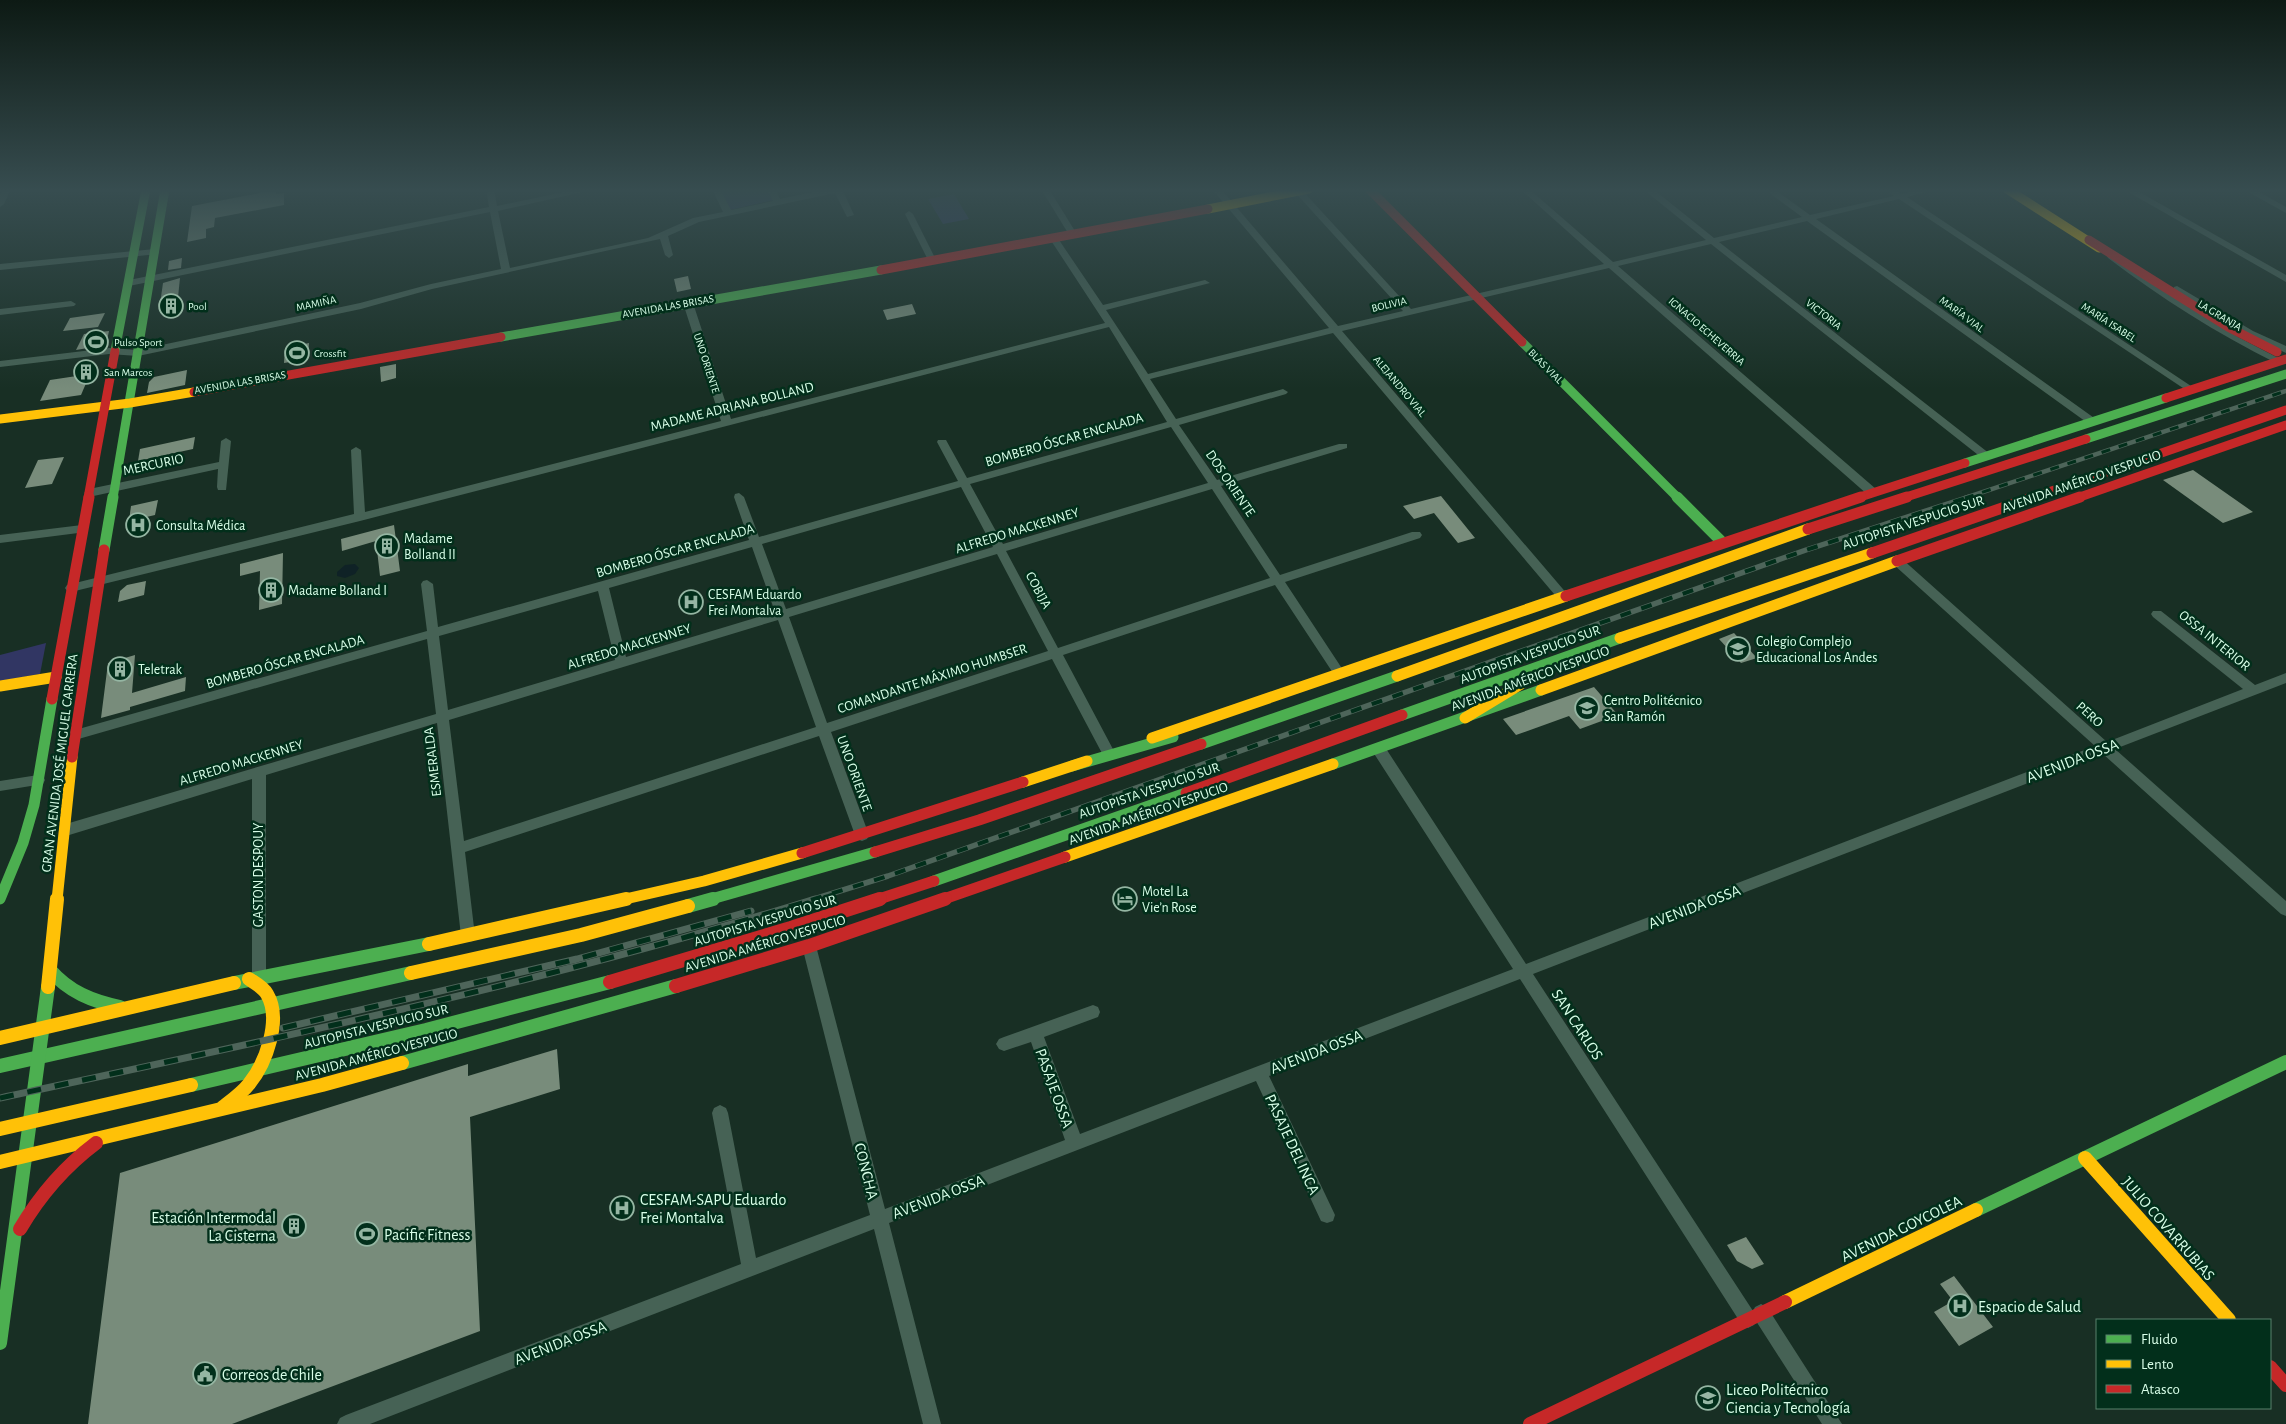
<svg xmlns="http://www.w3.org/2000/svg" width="2286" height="1424" viewBox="0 0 2286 1424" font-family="'Alegreya Sans',sans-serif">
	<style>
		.green { fill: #313663 }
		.water { fill: #0f2226 }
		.building { fill: #788c7b }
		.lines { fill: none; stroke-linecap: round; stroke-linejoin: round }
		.street { fill: #466255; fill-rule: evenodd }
		.fast-far2 { stroke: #4caf50; stroke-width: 9 }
		.fast-far1 { stroke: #4caf50; stroke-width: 11 }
		.fast { stroke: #4caf50; stroke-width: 14 }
		.slow-far2 { stroke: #ffc107; stroke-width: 9 }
		.slow-far1 { stroke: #ffc107; stroke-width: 11 }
		.slow { stroke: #ffc107; stroke-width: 14 }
		.jam-far2 { stroke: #c62828; stroke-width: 9 }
		.jam-far1 { stroke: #c62828; stroke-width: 11 }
		.jam { stroke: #c62828; stroke-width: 14 }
		.rail-far2-casing { stroke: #4e655a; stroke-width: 4.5 }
		.rail-far1-casing { stroke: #4e655a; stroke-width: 5.5 }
		.rail-casing { stroke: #4e655a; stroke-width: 7 }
		.rail-far2 { stroke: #022f1b; stroke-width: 3; stroke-dasharray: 9; stroke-linecap: butt }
		.rail-far1 { stroke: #022f1b; stroke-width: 4; stroke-dasharray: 11; stroke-linecap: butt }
		.rail { stroke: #022f1b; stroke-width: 5; stroke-dasharray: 14; stroke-linecap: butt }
		.labels { text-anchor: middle; stroke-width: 5; stroke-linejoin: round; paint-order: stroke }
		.far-street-label { font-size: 11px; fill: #d8fee8; stroke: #022f1b }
		.far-poi-label { font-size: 11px; fill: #d8fee8; stroke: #022f1b; text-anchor: start }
		.street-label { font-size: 14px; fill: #d8fee8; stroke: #022f1b }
		.poi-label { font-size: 14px; fill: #d8fee8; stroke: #022f1b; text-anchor: start }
		.near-street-label { font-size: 16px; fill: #d8fee8; stroke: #022f1b }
		.near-poi-label { font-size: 16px; fill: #d8fee8; stroke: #022f1b; text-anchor: start }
	</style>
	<rect width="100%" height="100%" fill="#182f24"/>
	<g class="green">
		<path d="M720,189H769L774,200L730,210Z"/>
		<path d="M954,194L969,219L943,224L928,199Z"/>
		<path d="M46,643L40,674L0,681V655Z"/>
	</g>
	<path class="water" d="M355,564L359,568L355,574L345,578L337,576V572L345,565Z"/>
	<g class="building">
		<path d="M261,189H276V194L284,193V205L215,218L214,227L206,229V238L187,242L192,206L260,193Z"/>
		<path d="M182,258L181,268L168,270L169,261Z"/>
		<path d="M688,276L691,289L677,292L674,279Z"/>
		<path d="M180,278L177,307L159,311L163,283Z"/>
		<path d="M912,304L916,314L887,320L883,310Z"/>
		<path d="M105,313L98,327L63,331L70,318Z"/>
		<path d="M109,331L106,345L76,350L84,334Z"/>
		<path d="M309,343L308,359L284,363L285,348Z"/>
		<path d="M396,364V378L381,382L380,367Z"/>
		<path d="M187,370L185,385L147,393L149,382L154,377Z"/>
		<path d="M90,374L81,395L40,401L50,380Z"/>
		<path d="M195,437L193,449L138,461L140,449Z"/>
		<path d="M64,457L52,484L25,488L38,460Z"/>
		<path d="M2193,470L2253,512L2223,523L2163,480Z"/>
		<path d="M1441,496L1475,538L1458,543L1434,513L1414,519L1403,506Z"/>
		<path d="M158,500L155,515L129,521L131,506Z"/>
		<path d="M394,525L400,571L380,576L376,541L342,551L341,539Z"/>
		<path d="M283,553L282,604L259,610L260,571L240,576V564Z"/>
		<path d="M146,581L144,595L118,602L120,591L127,585Z"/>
		<path d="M1734,633L1757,658L1741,663L1719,639Z"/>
		<path d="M135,655L132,693L186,677L185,691L130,707V710L101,718L108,663Z"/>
		<path d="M1594,687L1618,715L1580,729L1569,716L1516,735L1503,719Z"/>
		<path d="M557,1049L560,1089L470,1117L480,1331L232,1424H88L120,1173L468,1064V1076Z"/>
		<path d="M1746,1237L1764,1264L1752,1269L1737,1261L1727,1245Z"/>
		<path d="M1954,1276L1993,1327L1959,1346L1934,1312L1953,1301L1940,1284Z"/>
	</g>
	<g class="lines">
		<g class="street">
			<path d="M3,189H11L4,204L0,207V195Z"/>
			<path d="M486,189H494L497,206L578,189H596L498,211L510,268L648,238L693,218L723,212L712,189H720L731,210L773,201L767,189H775L780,199L827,189H844L843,191L854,215L847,217L835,193L699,222L668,236L673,255L669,258L665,255L660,239L432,289L361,309L138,356L109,354L0,367V361L109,348L138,350L360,303L431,284L501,269L490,212L129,286L124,283L129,280L489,207Z"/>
			<path d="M1041,189H1049L1078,236L1077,238H1071Z"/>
			<path d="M1212,189H1221L1338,326L1403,311L1292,189H1301L1411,309L1604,264L1520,189H1529L1613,262L1706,240L1643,189H1653L1714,238L1802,217L1764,189H1774L1810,215L1894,196L1885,189H1895L1902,194L1921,189H1937L1907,197L2197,390L2195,392H2189L1899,199L1816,219L2097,420V424H2089L1807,221L1719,242L1990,454V458H1982L1711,244L1618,266L1876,489L1877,492L1876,495H1868L1609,268L1342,331L1568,595L1570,598L1568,601H1560L1333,333L1150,379L1176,419L1283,389L1288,392L1286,394L1179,425L1217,480L1339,444H1347V448L1221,486L1280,575L1412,532H1420L1422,535L1420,538L1285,582L1343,670L1345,673L1343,676H1335L1275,585L1063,655L1115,753L1114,757H1104L1052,659L831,732L869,835L867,839L862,841L857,839L855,835L819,736L465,852L475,936L473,941L468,942L463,941L461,936L437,723L266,775V977L264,982L259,984L254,982L252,977V779L66,836L61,834L59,830L61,826L66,824L436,714L427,639L75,740L71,739L69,735L71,731L75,730L427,631L421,584L423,581L427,580L433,584L438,627L749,540L734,497L735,494L739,493L744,497L759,537L958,481L937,442L938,440H946L967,478L1167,422L1109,327L360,521L71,592L67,591L65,588L67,585L354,514L351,450L356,447L361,450L365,512L721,421L683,303L688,300L693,303L731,419L1105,323L1050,239L1054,236L1057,237L1103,305L1205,280L1210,283L1106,310L1148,374L1329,328ZM1171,427L1208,483L1003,544L970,484ZM961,487L993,547L786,609L762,544ZM1212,489L1270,578L1058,648L1006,551ZM752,547L775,612L626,657L609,588ZM997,554L1048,651L827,723L789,617ZM598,591L615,660L448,710L439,636ZM778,620L816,727L464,841L449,720Z"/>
			<path d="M2123,189H2134L2286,275V282Z"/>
			<path d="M2243,189H2254L2286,207V213Z"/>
			<path d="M909,211L913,214L936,260L935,262L928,260L905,214Z"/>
			<path d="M155,249L159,252L158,254L0,270V264Z"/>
			<path d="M2111,253L2147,279L2238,337L2284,361L2279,364L2276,363C2216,333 2161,298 2108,258L2107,256Z"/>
			<path d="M2177,286L2253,331L2286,346V353L2247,335L2174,291V287Z"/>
			<path d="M71,301L76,304L74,306L0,315V309Z"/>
			<path d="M226,438L231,441L226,490H218L217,487L218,469L89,497L84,493L89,489L219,462L221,441Z"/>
			<path d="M82,525L86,526L88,529L86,532L0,543V535Z"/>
			<path d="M1897,557L1901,558L2107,742L2243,689L2153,617L2151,614L2153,611H2161L2255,685L2286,673V683L2115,749L2286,901V916L2281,914L2103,754L1533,974L1753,1311L1755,1307L1761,1304L1767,1307L1842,1424H1822L1756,1321L1754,1325L1748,1328L1742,1325L1520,979L1269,1076L1335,1215L1333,1221L1327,1223L1321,1221L1256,1081L889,1223L941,1424H923L874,1229L370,1424H337L340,1418L346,1415L741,1264L712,1113L714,1108L720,1105L726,1108L728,1113L756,1258L870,1215L802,946L804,941L809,940L814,941L816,946L885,1209L1065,1140L1031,1042L1004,1051L999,1049L996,1044L999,1039L1004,1037L1093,1005L1098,1007L1100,1012L1098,1017L1044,1037L1080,1134L1513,969L1373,752L1372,748L1373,744H1383L1526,964L2095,746L1893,564L1891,561L1893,558Z"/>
			<path d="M38,775L43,776L45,780L43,784L0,791V781Z"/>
		</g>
		<g class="fast-far2">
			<path d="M501,337L881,270"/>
			<path d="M1522,342L1678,498"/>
			<path d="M115,351L146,189"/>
			<path d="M2086,439L2286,374"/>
			<path d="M1965,463L2166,398"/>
			<path d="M113,498L165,189"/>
		</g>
		<g class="fast-far1">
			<path d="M1677,497L1722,542"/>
			<path d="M104,550L113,497"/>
			<path d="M1402,715L1620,638"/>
			<path d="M1201,744L1397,676"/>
			<path d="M1333,764L1541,690"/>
			<path d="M1072,766L1173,737"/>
			<path d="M934,881L1186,793"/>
			<path d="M0,899L23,843L34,805L52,699"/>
			<path d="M708,900L875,852"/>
		</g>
		<g class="fast">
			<path d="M688,906L713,899"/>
			<path d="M50,970C69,992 92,1001 120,1007"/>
			<path d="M234,983L429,944"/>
			<path d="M402,1063L676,986"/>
			<path d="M0,1066L411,973"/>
			<path d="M191,1085L426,1030L610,982"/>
			<path d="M1976,1210L2286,1062"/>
			<path d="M0,1343L48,987"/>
		</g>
		<g class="slow-far2">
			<path d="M2007,189L2099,248"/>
			<path d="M1208,209L1309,189"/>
			<path d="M0,419L130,403L194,392"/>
		</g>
		<g class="slow-far1">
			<path d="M1620,638L1872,553"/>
			<path d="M1397,676L1808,529"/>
			<path d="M0,686L56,677"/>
			<path d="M1541,690L1897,561"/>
			<path d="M1465,718L1521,684"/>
			<path d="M1152,738L1566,596"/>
			<path d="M1023,782L1087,761"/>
			<path d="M1065,857L1333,764"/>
			<path d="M57,900L72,757"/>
			<path d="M621,900L704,881L802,853"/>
		</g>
		<g class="slow">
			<path d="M429,944L626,899"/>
			<path d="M411,973L581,935L688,906"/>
			<path d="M48,987L57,899"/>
			<path d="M0,1038L234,983"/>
			<path d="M223,1107C232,1100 242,1093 249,1084C266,1063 282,1019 267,994C263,987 255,983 249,979"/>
			<path d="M0,1129L191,1085"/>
			<path d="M2085,1158L2229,1320"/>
			<path d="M0,1162L322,1085L402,1063"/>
			<path d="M1785,1302L1976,1210"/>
		</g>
		<g class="jam-far2">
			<path d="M1369,189L1522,342"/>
			<path d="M2089,240L2228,327L2277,352"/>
			<path d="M881,270L1208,209"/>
			<path d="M194,392L501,337"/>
			<path d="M2166,398L2286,359"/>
			<path d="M88,498L115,351"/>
			<path d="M1857,498L1965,463"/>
			<path d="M1903,498L2086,439"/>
			<path d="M2031,498L2286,410"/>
			<path d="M2077,498L2286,425"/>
		</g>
		<g class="jam-far1">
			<path d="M1808,529L1907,497"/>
			<path d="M1872,553L2034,497"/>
			<path d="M1897,561L2080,497"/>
			<path d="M1566,596L1861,497"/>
			<path d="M52,699L89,497"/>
			<path d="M72,757L104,550"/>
			<path d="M1186,793L1402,715"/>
			<path d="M875,852L979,820L1201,744"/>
			<path d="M802,853L1023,782"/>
			<path d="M876,900L934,881"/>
			<path d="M941,900L1065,857"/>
		</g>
		<g class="jam">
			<path d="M610,982L791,928L880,899"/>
			<path d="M676,986L809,946L945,899"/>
			<path d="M20,1229C40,1195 64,1167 96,1143"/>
			<path d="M2270,1367L2286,1385"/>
			<path d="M1530,1424L1785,1302"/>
		</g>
		<g class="rail-far2-casing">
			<path id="rail-far2" d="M1965,498L2286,391"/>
		</g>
		<g class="rail-far1-casing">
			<path id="rail-far1" d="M811,900L888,876L1806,550L1969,497"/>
		</g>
		<g class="rail-casing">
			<g id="rail">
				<path d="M283,1028L577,959L751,911"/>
				<path d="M0,1098C273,1039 548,982 815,899"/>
			</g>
		</g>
		<use href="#rail-far2" class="rail-far2"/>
		<use href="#rail-far1" class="rail-far1"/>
		<use href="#rail" class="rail"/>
	</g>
	<linearGradient id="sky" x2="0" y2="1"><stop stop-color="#0d1a14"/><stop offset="0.49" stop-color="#374d50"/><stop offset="1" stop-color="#374d50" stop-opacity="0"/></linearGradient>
	<rect width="2286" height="389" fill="url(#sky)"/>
	<defs>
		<g id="building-ring" transform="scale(1.25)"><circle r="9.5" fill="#022f1b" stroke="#95b6a3" stroke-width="1.5"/><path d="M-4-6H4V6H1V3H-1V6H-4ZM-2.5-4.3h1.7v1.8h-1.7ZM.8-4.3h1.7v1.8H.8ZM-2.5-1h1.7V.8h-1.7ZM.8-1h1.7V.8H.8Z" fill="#95b6a3"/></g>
		<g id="stadium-ring" transform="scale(1.25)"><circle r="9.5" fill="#022f1b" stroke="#95b6a3" stroke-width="1.5"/><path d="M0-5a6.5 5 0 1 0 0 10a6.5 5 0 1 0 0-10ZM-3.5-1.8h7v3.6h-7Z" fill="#95b6a3"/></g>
		<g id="hospital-ring" transform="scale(1.25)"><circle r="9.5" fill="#022f1b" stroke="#95b6a3" stroke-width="1.5"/><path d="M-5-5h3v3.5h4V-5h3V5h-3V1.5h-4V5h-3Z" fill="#95b6a3"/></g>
		<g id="school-ring" transform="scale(1.25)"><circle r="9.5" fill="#022f1b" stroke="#95b6a3" stroke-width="1.5"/><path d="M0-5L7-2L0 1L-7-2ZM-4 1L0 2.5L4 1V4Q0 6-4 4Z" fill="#95b6a3"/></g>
		<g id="hotel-ring" transform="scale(1.25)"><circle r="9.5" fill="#022f1b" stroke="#95b6a3" stroke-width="1.5"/><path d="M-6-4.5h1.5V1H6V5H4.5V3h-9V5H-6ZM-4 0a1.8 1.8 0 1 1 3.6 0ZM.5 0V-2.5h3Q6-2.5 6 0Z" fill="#95b6a3"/></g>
		<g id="civic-ring" transform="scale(1.25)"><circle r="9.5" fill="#022f1b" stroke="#95b6a3" stroke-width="1.5"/><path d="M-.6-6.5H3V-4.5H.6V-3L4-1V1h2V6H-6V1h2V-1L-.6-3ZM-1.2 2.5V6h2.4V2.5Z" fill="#95b6a3"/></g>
	</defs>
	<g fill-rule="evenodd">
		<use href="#building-ring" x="171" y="306"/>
		<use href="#stadium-ring" x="96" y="342"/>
		<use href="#stadium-ring" x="297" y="353"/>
		<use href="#building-ring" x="86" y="372"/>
		<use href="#hospital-ring" x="138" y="525"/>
		<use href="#building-ring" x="387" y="546"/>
		<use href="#building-ring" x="271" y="590"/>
		<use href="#hospital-ring" x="691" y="602"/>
		<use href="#school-ring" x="1738" y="649"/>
		<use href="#building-ring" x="120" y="669"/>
		<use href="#school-ring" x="1587" y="708"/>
		<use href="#hotel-ring" x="1125" y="899"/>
		<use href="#hospital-ring" x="622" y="1208"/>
		<use href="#building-ring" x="294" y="1226"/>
		<use href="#stadium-ring" x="367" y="1234"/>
		<use href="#hospital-ring" x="1960" y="1306"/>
		<use href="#civic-ring" x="205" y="1374"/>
		<use href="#school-ring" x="1708" y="1398"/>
	</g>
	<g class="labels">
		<g class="far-street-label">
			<text transform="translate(316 303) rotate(-12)" y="4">MAMIÑA</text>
			<text transform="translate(1389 304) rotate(-13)" y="4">BOLIVIA</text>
			<text transform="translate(668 306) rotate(-10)" y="4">AVENIDA LAS BRISAS</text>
			<text transform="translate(1824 314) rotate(38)" y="4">VICTORIA</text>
			<text transform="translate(1962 314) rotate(36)" y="4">MARÍA VIAL</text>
			<text transform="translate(2220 315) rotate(31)" y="4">LA GRANJA</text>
			<text transform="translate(2109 322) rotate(33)" y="4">MARÍA ISABEL</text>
			<text transform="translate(1707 331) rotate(41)" y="4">IGNACIO ECHEVERRIA</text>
			<text transform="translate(707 363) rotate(72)" y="4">UNO ORIENTE</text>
			<text transform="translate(1546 366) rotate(45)" y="4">BLAS VIAL</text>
			<text transform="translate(240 382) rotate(-10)" y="4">AVENIDA LAS BRISAS</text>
			<text transform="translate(1400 386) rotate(50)" y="4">ALEJANDRO VIAL</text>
		</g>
		<g class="far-poi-label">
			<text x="188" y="310">Pool</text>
			<text x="114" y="346">Pulso Sport</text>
			<text x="314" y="357">Crossfit</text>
			<text x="104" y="376">San Marcos</text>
		</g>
		<g class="street-label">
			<text transform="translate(732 406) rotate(-14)" y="5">MADAME ADRIANA BOLLAND</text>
			<text transform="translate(1064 439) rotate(-16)" y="5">BOMBERO ÓSCAR ENCALADA</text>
			<text transform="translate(153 464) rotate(-12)" y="5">MERCURIO</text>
			<text transform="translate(2081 481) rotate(-19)" y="5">AVENIDA AMÉRICO VESPUCIO</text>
			<text transform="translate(1231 483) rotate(56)" y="5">DOS ORIENTE</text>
			<text transform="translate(1913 522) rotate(-18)" y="5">AUTOPISTA VESPUCIO SUR</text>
			<text transform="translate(1017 530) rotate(-17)" y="5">ALFREDO MACKENNEY</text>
			<text transform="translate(675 550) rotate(-16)" y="5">BOMBERO ÓSCAR ENCALADA</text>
			<text transform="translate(1039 590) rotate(62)" y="5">COBIJA</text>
			<text transform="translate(2215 640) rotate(39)" y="5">OSSA INTERIOR</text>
			<text transform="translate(629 646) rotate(-17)" y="5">ALFREDO MACKENNEY</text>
			<text transform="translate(1530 654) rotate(-20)" y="5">AUTOPISTA VESPUCIO SUR</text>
			<text transform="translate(285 661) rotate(-16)" y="5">BOMBERO ÓSCAR ENCALADA</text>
			<text transform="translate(932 678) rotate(-18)" y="5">COMANDANTE MÁXIMO HUMBSER</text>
			<text transform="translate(1530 678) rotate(-20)" y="5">AVENIDA AMÉRICO VESPUCIO</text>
			<text transform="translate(2090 714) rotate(42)" y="5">PERO</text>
			<text transform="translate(241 762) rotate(-17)" y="5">ALFREDO MACKENNEY</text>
			<text transform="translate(432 762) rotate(-97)" y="5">ESMERALDA</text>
			<text transform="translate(59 763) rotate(-83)" y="5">GRAN AVENIDA JOSÉ MIGUEL CARRERA</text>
			<text transform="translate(855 773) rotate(70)" y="5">UNO ORIENTE</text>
			<text transform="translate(1149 790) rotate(-19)" y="5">AUTOPISTA VESPUCIO SUR</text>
			<text transform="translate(1148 813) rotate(-19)" y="5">AVENIDA AMÉRICO VESPUCIO</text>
			<text transform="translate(258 875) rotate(-90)" y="5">GASTON DESPOUY</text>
			<text transform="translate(765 920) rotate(-17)" y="5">AUTOPISTA VESPUCIO SUR</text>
			<text transform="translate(765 943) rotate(-17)" y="5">AVENIDA AMÉRICO VESPUCIO</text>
			<text transform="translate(376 1026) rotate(-14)" y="5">AUTOPISTA VESPUCIO SUR</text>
			<text transform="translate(376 1054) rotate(-15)" y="5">AVENIDA AMÉRICO VESPUCIO</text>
		</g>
		<g class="poi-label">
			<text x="156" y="530">Consulta Médica</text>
			<text x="404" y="543">Madame<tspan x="404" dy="16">Bolland II</tspan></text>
			<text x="288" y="595">Madame Bolland I</text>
			<text x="708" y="599">CESFAM Eduardo<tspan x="708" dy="16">Frei Montalva</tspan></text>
			<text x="1756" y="646">Colegio Complejo<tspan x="1756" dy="16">Educacional Los Andes</tspan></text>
			<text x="138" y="674">Teletrak</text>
			<text x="1604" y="705">Centro Politécnico<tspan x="1604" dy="16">San Ramón</tspan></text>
			<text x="1142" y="896">Motel La<tspan x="1142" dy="16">Vie’n Rose</tspan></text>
		</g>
		<g class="near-street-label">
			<text transform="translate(2072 760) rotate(-21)" y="6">AVENIDA OSSA</text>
			<text transform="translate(1694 906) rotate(-21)" y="6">AVENIDA OSSA</text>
			<text transform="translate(1578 1024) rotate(57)" y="6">SAN CARLOS</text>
			<text transform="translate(1316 1051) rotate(-21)" y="6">AVENIDA OSSA</text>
			<text transform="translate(1055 1088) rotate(70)" y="6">PASAJE OSSA</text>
			<text transform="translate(1293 1144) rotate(65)" y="6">PASAJE DEL INCA</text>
			<text transform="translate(867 1171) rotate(76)" y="6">CONCHA</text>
			<text transform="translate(938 1196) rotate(-21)" y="6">AVENIDA OSSA</text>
			<text transform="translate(1901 1228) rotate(-26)" y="6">AVENIDA GOYCOLEA</text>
			<text transform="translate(2169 1228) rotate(49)" y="6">JULIO COVARRUBIAS</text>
			<text transform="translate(560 1342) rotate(-21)" y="6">AVENIDA OSSA</text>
		</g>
		<g class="near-poi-label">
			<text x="640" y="1205">CESFAM-SAPU Eduardo<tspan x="640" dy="18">Frei Montalva</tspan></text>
			<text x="276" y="1223" text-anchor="end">Estación Intermodal<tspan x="276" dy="18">La Cisterna</tspan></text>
			<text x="384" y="1240">Pacific Fitness</text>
			<text x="1978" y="1312">Espacio de Salud</text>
			<text x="222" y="1380">Correos de Chile</text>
			<text x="1726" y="1395">Liceo Politécnico<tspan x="1726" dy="18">Ciencia y Tecnología</tspan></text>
		</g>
	</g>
	<rect x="2096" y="1319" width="175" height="90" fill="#022f1b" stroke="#58826d"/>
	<rect x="2106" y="1335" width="25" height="8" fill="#4caf50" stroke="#58826d"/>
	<text x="2141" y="1344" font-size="15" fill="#d8fee8">Fluido</text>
	<rect x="2106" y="1360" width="25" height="8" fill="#ffc107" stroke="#58826d"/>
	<text x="2141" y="1369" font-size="15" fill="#d8fee8">Lento</text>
	<rect x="2106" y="1385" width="25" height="8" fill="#c62828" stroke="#58826d"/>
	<text x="2141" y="1394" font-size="15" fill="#d8fee8">Atasco</text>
</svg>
